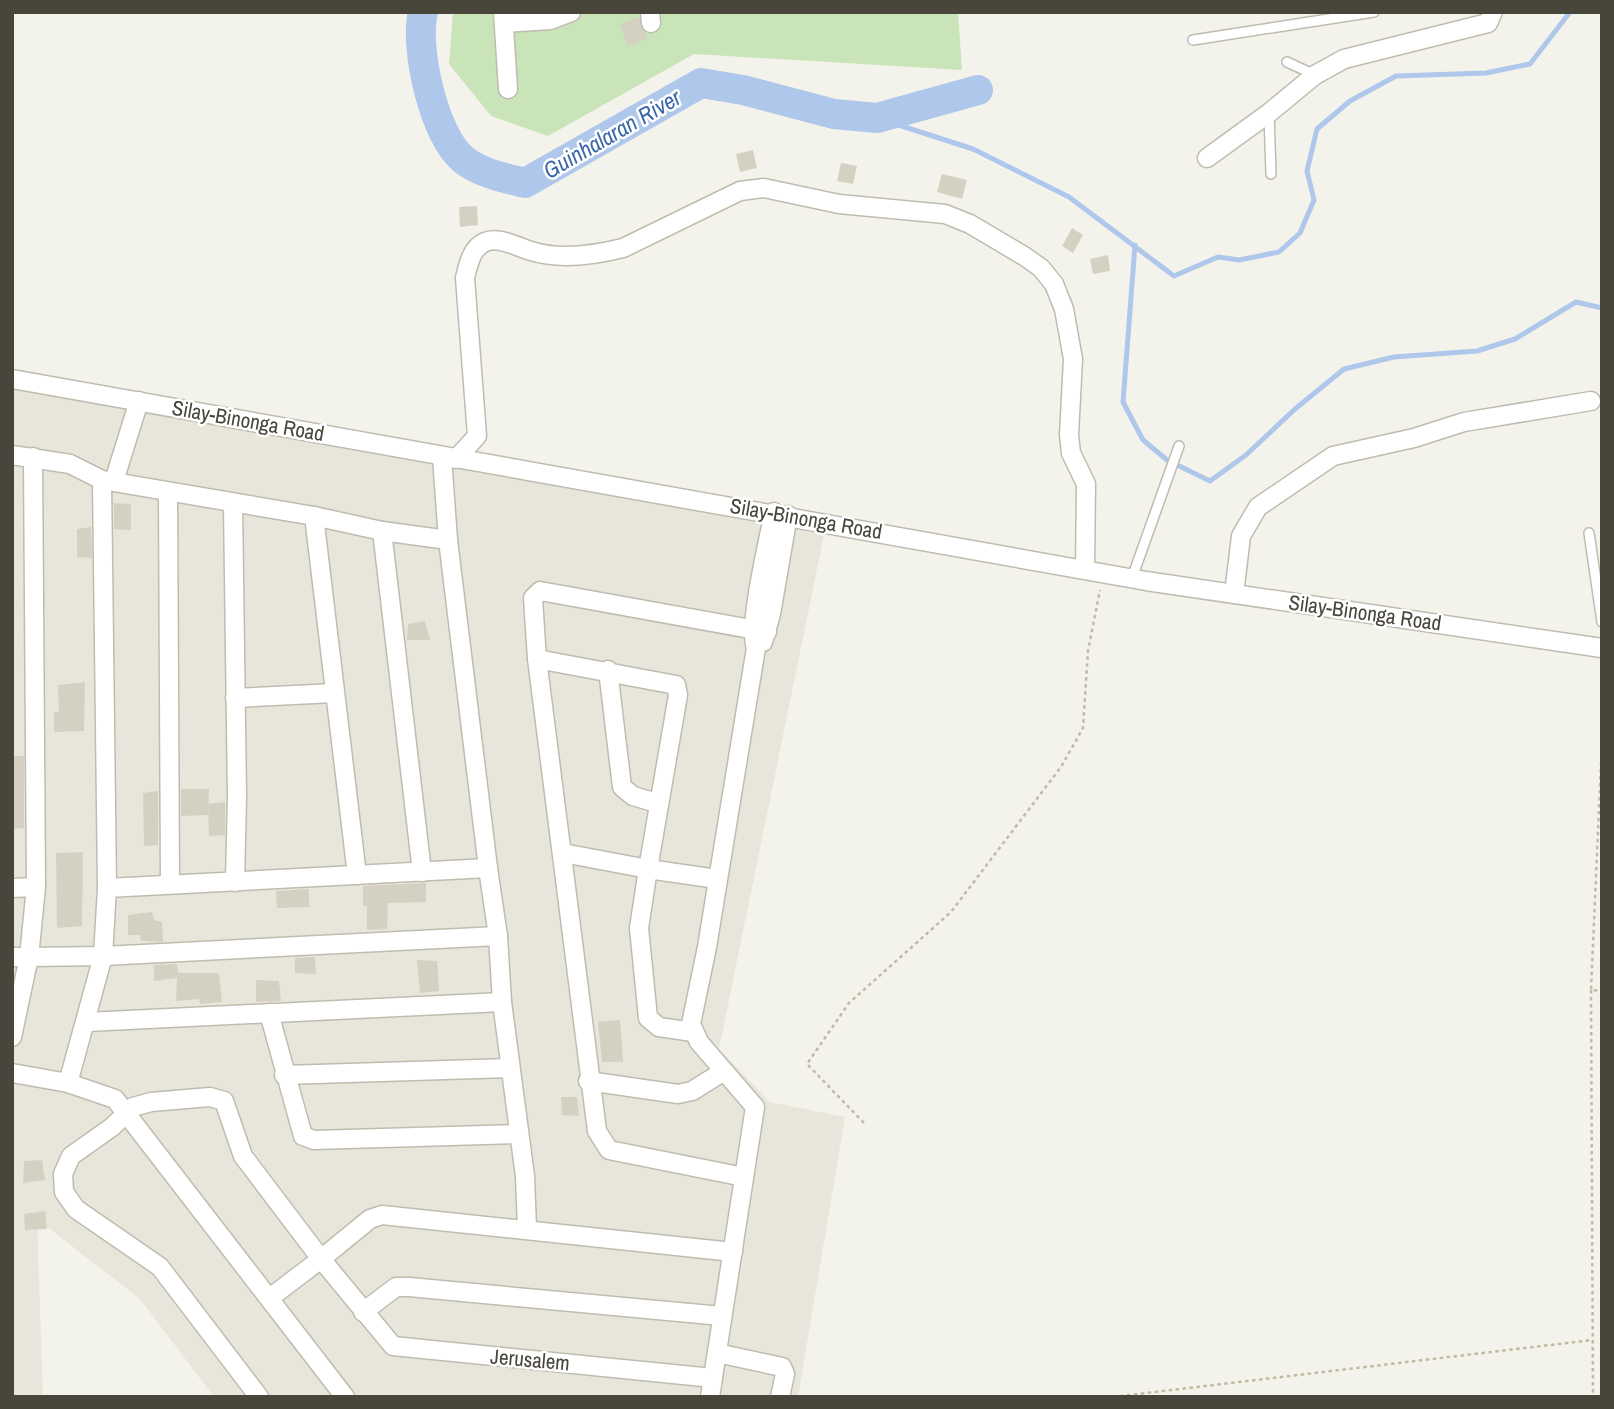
<svg xmlns="http://www.w3.org/2000/svg" width="1614" height="1409" viewBox="0 0 1614 1409" font-family="'Archivo Narrow',sans-serif">
	<style>
		.residential { fill: #e8e6da }
		.green { fill: #c8e4b8 }
		.lines { fill: none; stroke-linecap: round; stroke-linejoin: round }
		.stream { stroke: #aec7ea; stroke-width: 5 }
		.river { stroke: #aec7ea; stroke-width: 30 }
		.building { fill: #d5d1c2 }
		.service-casing { stroke: #bfbcaf; stroke-width: 12 }
		.minor-casing { stroke: #bfbcaf; stroke-width: 21 }
		.path { stroke: #bfbaa1; stroke-width: 2.5; stroke-dasharray: 3.5 3.5; stroke-linecap: butt }
		.service { stroke: #fff; stroke-width: 9 }
		.minor { stroke: #fff; stroke-width: 18 }
		.labels { text-anchor: middle; stroke-width: 5; stroke-linejoin: round; paint-order: stroke }
		.street-label { font-size: 21px; fill: #48453a; stroke: #fff }
		.water-label { font-size: 23px; font-style: italic; fill: #3c67ab; stroke: #fff }
	</style>
	<rect width="100%" height="100%" fill="#f4f3eb"/>
	<path class="residential" d="M12,389L481,469L824,535L719,1049L770,1102L845,1117L798,1397H214L140,1299L37,1219L43,1397H12Z"/>
	<path class="green" d="M453,12H958L962,70L694,54L548,136L491,116L449,64Z"/>
	<g class="lines">
		<g class="stream">
			<path d="M877,118L973,149L1069,197L1174,276L1218,257L1239,260L1279,252L1300,233L1314,200L1307,171L1317,129L1350,101L1396,76L1486,73L1530,64L1570,12"/>
			<path d="M1135,245L1123,402L1143,440L1167,460L1210,481L1246,455L1295,409L1344,369L1394,357L1477,351L1515,339L1576,302L1602,308"/>
		</g>
		<path class="river" d="M423,12C414,47 434,137 464,160C480,173 505,178 525,183L701,83L743,90L834,114L877,118L978,90"/>
	</g>
	<g class="building">
		<path d="M639,17L647,39L628,46L620,24Z"/>
		<path d="M753,150L757,168L740,172L736,154Z"/>
		<path d="M841,163L857,166L853,184L837,181Z"/>
		<path d="M942,174L967,180L962,199L937,192Z"/>
		<path d="M477,206L478,225L460,227L459,207Z"/>
		<path d="M1072,228L1083,235L1073,253L1062,246Z"/>
		<path d="M1108,255L1110,271L1093,274L1090,259Z"/>
		<path d="M114,503L131,504V530L114,529Z"/>
		<path d="M91,527L92,558L77,557V529Z"/>
		<path d="M425,621L430,640H407L408,624Z"/>
		<path d="M85,682L84,731L54,732V712H59L58,685Z"/>
		<path d="M12,756H24V828L12,829Z"/>
		<path d="M181,789H209L208,815L181,816Z"/>
		<path d="M158,791V845L144,846L143,793Z"/>
		<path d="M225,802V835L209,836L208,804Z"/>
		<path d="M83,852L82,926L57,928L56,853Z"/>
		<path d="M426,883V902L388,903L387,929L367,930V906H363V886Z"/>
		<path d="M309,889V907L277,908L276,891Z"/>
		<path d="M152,912L154,920L162,922L163,942L141,941L140,935H128V915Z"/>
		<path d="M315,957L316,974L295,973V958Z"/>
		<path d="M417,960L437,961L439,991L420,993Z"/>
		<path d="M177,964L178,973H219L222,1002L200,1004L199,999L176,1001L177,978L154,981V965Z"/>
		<path d="M256,980L279,981L281,1001L256,1002Z"/>
		<path d="M620,1020L623,1062H602L598,1022Z"/>
		<path d="M561,1097H577L579,1116L562,1115Z"/>
		<path d="M42,1160L45,1180L23,1183L24,1161Z"/>
		<path d="M45,1211L47,1229L25,1230L24,1214Z"/>
	</g>
	<g class="lines">
		<g class="service-casing">
			<g id="service">
				<path d="M1193,40L1374,12"/>
				<path d="M1287,62L1315,75"/>
				<path d="M1269,113L1271,174"/>
				<path d="M1589,533L1602,622"/>
				<path d="M1132,578L1179,446"/>
			</g>
		</g>
		<g class="minor-casing">
			<g id="minor">
				<path d="M503,12L508,89"/>
				<path d="M650,12L651,23"/>
				<path d="M504,23L550,20L571,12"/>
				<path d="M1207,158L1269,113L1315,75L1344,59L1488,23L1493,12"/>
				<path d="M12,379L1146,581L1602,648"/>
				<path d="M12,455L70,464L102,480"/>
				<path d="M33,457L36,887"/>
				<path d="M456,459L477,436L465,278C468,266 471,248 485,242C499,236 517,247 531,251C559,260 595,255 623,248L740,191L764,188L839,204L945,214L970,224L1024,256L1041,268L1054,284L1064,309L1073,359L1069,435L1071,453L1086,484L1085,569"/>
				<path d="M114,481L139,401"/>
				<path d="M168,492L170,884"/>
				<path d="M233,503L237,797L235,882"/>
				<path d="M448,540L488,868"/>
				<path d="M1234,594L1241,536L1258,507L1333,456L1414,438L1464,422L1591,401"/>
				<path d="M763,642L771,614L788,515"/>
				<path d="M537,659L676,685L678,695L648,869L717,879"/>
				<path d="M608,670L622,787L633,796L657,803"/>
				<path d="M235,698L334,693"/>
				<path d="M563,853L648,869L639,928L648,1018L659,1027L693,1032"/>
				<path d="M422,872L382,531L448,540L442,457"/>
				<path d="M357,875L314,516L382,531"/>
				<path d="M12,888L36,887L29,957L103,956L107,888L488,868L498,936"/>
				<path d="M107,888L102,480L314,516"/>
				<path d="M12,957H29L12,1037"/>
				<path d="M269,1013L303,1136L314,1140L518,1134"/>
				<path d="M87,1022L502,1002"/>
				<path d="M12,1073L68,1083L115,1099L345,1397"/>
				<path d="M284,1075L510,1068"/>
				<path d="M588,1081L678,1094L692,1091L724,1071"/>
				<path d="M68,1083L103,956L498,936L502,1002L525,1176L527,1229"/>
				<path d="M744,1177L609,1150L597,1131L537,659L533,598L540,591L767,632"/>
				<path d="M271,1297L321,1259L393,1346L713,1378"/>
				<path d="M363,1312L396,1287H409L722,1316"/>
				<path d="M717,1353L782,1367L785,1374L780,1397"/>
				<path d="M259,1397L160,1267L76,1209L64,1192L63,1174L71,1156L112,1127L133,1107L151,1102L210,1097L224,1101L243,1156L321,1259L370,1219L382,1215L733,1252"/>
				<path d="M710,1397L755,1107L699,1042L691,1024L707,947L756,648C747,629 769,538 774,512"/>
			</g>
		</g>
		<g class="path">
			<path d="M1602,741L1591,990L1602,991"/>
			<path d="M1591,990L1593,1397"/>
			<path d="M864,1123L807,1064L849,1003L951,912L1061,767L1083,728L1088,651L1100,590"/>
			<path d="M1113,1397L1592,1340"/>
		</g>
		<use href="#service" class="service"/>
		<use href="#minor" class="minor"/>
	</g>
	<g class="labels">
		<g class="street-label">
			<text transform="translate(248 421) rotate(10)" y="7">Silay-Binonga Road</text>
			<text transform="translate(806 519) rotate(10)" y="7">Silay-Binonga Road</text>
			<text transform="translate(1365 613) rotate(8)" y="7">Silay-Binonga Road</text>
			<text transform="translate(530 1360) rotate(5)" y="7">Jerusalem</text>
		</g>
		<g class="water-label">
			<text transform="translate(612 134) rotate(-30)" y="8">Guinhalaran River</text>
		</g>
	</g>
	<rect width="1614" height="1409" fill="none" stroke="#48453a" stroke-width="28"/>
</svg>
